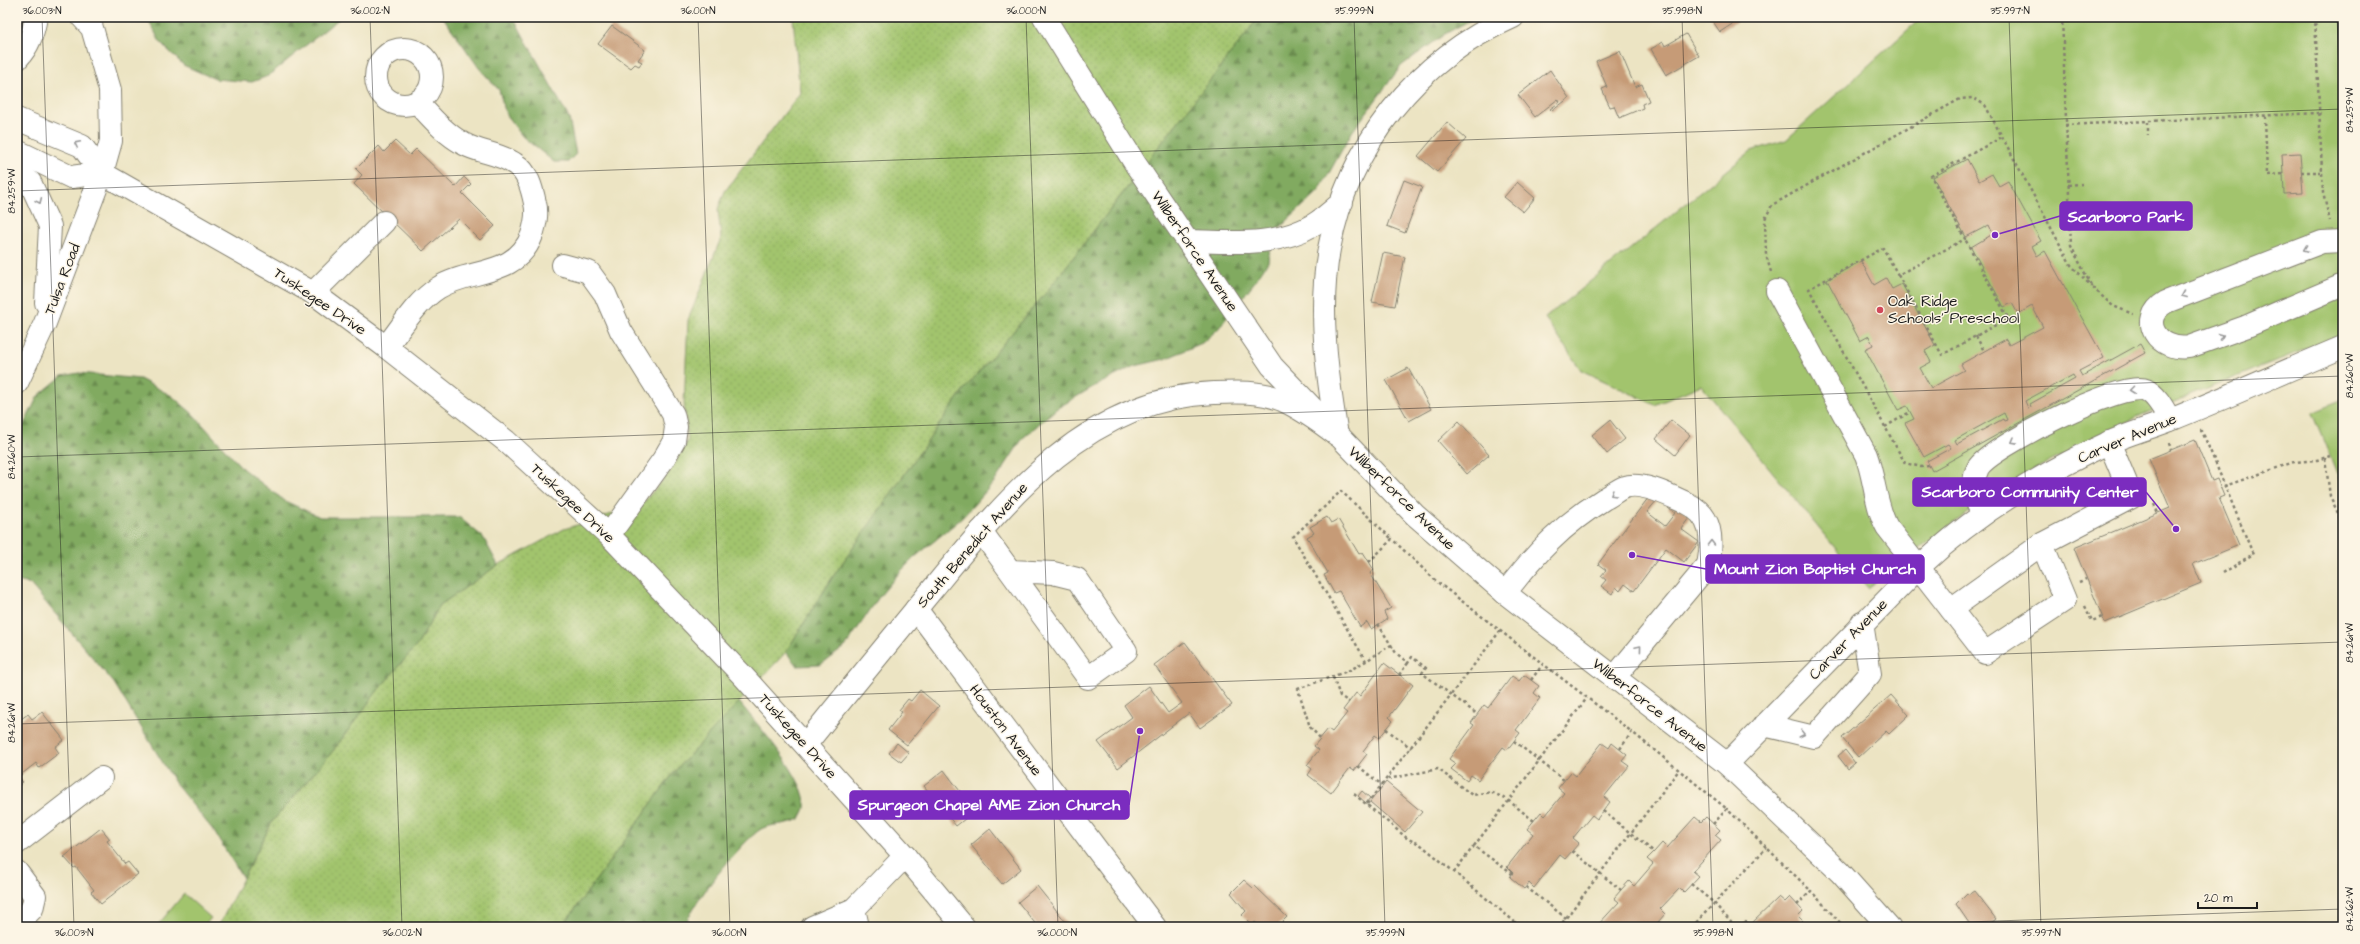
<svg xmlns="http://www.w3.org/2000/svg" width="2360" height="944" viewBox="0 0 2360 944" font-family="'Architects Daughter',sans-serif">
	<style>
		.grass { fill: url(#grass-dots); stroke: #5f7044 }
		.forest { fill: url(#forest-firs); stroke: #4e633e }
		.park { fill: #a2c46d; stroke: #5f7044 }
		.building { fill: #c69b77; fill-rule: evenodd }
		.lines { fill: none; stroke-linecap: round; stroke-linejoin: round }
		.minor-casing { stroke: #848070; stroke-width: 24 }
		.path { stroke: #848070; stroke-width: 2.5; stroke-dasharray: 3 3; stroke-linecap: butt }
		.minor { stroke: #fff; stroke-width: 22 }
		.oneway { stroke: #999 }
		.ticks { fill: none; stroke: #1c1c1c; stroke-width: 1; stroke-opacity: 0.45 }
		.poi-dot { fill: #d1495b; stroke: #fcf5e5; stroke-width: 1.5 }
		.labels { text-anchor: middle; stroke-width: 3; stroke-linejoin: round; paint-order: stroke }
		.street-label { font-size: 15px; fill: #1c1c1c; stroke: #fcf5e5 }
		.poi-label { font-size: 15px; fill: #1c1c1c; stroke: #fcf5e5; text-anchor: start }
		.leader { fill: none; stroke: #7b2cbf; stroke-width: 1.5 }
		.callout-dot { fill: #7b2cbf; stroke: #fcf5e5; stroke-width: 1.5 }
		.callout { fill: #7b2cbf; stroke: #7b2cbf; stroke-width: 1.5 }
		.callout-label { font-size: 16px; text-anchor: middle; font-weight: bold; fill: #fff }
		.neatline { fill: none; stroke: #1c1c1c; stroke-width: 1.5 }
		.ticks-label { font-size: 10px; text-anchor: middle; fill: #1c1c1c }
	</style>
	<defs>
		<pattern id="grass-dots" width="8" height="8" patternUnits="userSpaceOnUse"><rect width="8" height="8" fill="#a2c46d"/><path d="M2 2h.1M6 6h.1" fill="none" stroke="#8ba85e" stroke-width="1.8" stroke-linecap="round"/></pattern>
		<pattern id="forest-firs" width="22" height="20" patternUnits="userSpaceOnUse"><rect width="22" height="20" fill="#81aa60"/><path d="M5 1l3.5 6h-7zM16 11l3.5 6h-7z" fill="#698a4e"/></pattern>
	</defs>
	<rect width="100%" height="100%" fill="#fcf5e5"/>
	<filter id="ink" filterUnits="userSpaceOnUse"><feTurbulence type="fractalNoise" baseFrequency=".025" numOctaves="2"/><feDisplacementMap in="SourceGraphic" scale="8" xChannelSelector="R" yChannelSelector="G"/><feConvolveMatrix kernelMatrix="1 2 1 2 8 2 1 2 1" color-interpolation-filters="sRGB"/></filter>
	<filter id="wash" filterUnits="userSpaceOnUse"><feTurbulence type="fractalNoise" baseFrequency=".012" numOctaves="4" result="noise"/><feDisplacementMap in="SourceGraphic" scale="16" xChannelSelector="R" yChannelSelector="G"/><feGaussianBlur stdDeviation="0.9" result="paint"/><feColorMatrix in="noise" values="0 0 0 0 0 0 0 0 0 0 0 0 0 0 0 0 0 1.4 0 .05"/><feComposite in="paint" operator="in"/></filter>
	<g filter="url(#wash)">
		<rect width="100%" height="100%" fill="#ece4c3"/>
		<path class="grass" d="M793,17H1259L1045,294L962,392L832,578L786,652L675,771L562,927H218L272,822L332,752L378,690L418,644L440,605L498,565L564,529L641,505L669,473L688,440L684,404L688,320L721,238L718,209L725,191L800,93Z"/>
		<g class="forest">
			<path d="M147,17H341L268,76L252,82L215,79L183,65L160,42Z"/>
			<path d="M443,17H513L569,118L576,154L568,162H554L523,137L506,115L499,90L479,68Z"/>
			<path d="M1259,17H1476L1445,34L1401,66L1352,132L1319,191L1272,235L1268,262L1253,284L1218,329L1202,343L1165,359L1135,366L1093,387L1056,409L1023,438L995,481L962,518L915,557L899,573L879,597L845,647L820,665L797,666L786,652L832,578L962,392L1045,294Z"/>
			<path d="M79,373L140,379L172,396L192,413L243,469L285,501L320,517H459L483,537L498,565L440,605L418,644L378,690L332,752L272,822L243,878L213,830L177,786L114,683L30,584L17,581V438L38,396L62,376Z"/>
			<path d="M739,702C756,723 809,781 805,808C804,812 801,816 800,819C788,825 770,824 761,829C743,840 689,906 685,927H562L675,771Z"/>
		</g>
		<g class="park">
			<path d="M1922,17H2343V334L2139,416L2003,486L1868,588L1701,385L1655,405L1581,370L1545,318L1751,151L1786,140Z"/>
			<path d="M2343,400V482L2341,483L2312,413Z"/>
			<path d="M184,894L211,918L203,927H156Z"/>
		</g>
		<g id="blocks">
			<g class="building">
				<path d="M1710,17H1743L1720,32Z"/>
				<path d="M612,26L645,50L638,60L642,62L639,66L635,64L631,68L598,44Z"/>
				<path d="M1686,34L1699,56L1666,75L1651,49L1663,42L1665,46Z"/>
				<path d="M1620,51L1635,87L1642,84L1649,101L1642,104L1643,108L1619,118L1614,106L1610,107L1602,89L1607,87L1596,61Z"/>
				<path d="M1550,70L1569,98L1552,111L1550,109L1560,102L1558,99L1535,117L1518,95Z"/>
				<path d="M1447,122L1466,139L1437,172L1418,156Z"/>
				<path d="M395,141L410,155L416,149L455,187L464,177L471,184L462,193L495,226L480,240L459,219L423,251L354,184L362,175L356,169L379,146L384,152Z"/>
				<path d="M2300,153L2303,193L2284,194L2282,154Z"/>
				<path d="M1967,159L1979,181L1992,174L1999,186L2008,181L2041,241L2032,246L2037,256L2045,251L2104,358L2079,371L2082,376L2140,344L2145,353L1932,471L1927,461L1951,448L1948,444L1924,457L1905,423L1914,419L1907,406L1898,410L1865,349L1873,345L1869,336L1860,341L1827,280L1861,261L1874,285L1886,278L1892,289L1902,284L1935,345L1925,351L1931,362L1920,368L1931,388L1964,370L1961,364L2006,339L2009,345L2043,327L2032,306L2018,314L2012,303L2004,307L1971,247L1993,234L1989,225L1966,237L1933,177ZM2073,375L2075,379L2030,404L2031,407L2028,408L2025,401ZM2004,413L2007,420L2004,421L2003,419L1957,444L1955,440Z"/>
				<path d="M1404,180L1422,187L1405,233L1387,226Z"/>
				<path d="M1517,182L1535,198L1523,212L1504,197Z"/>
				<path d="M1383,253L1405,257L1395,306L1372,302Z"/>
				<path d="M1408,368L1431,409L1409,421L1386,380Z"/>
				<path d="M1610,420L1625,439L1607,454L1592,435Z"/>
				<path d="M1671,420L1690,435L1675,455L1656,439Z"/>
				<path d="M1459,421L1489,455L1467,474L1438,441Z"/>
				<path d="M2195,440L2212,481L2217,479L2224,496L2219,498L2239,545L2193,564L2201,583L2105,623L2074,548L2170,508L2149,459Z"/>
				<path d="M1652,493L1657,500L1647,512L1665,526L1675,513L1668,508L1673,501L1691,515L1681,529L1699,542L1684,562L1666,548L1634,591L1625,584L1620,591L1616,587L1612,594L1601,586L1606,580L1601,576L1606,570L1598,564Z"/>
				<path d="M1327,517L1331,523L1338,519L1359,554L1363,552L1374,570L1370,573L1391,608L1384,612L1387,619L1371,629L1367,622L1360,627L1339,591L1334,593L1324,575L1328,573L1307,537L1314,533L1310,527Z"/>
				<path d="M1185,642L1232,705L1200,728L1189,713L1118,768L1098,742L1132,717L1124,705L1149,686L1168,713L1182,703L1154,665Z"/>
				<path d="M1384,663L1413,685L1389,717L1393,721L1379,738L1375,735L1363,751L1367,754L1354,771L1350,768L1331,793L1308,775L1312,769L1307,765L1319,750L1314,746L1328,729L1332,732L1347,713L1343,710L1356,693L1360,696Z"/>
				<path d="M1524,675L1539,686L1534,693L1540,698L1516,730L1520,733L1507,750L1503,747L1478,780L1471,775L1467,781L1451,769L1456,764L1449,759L1474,725L1471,723L1484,705L1488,708L1512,676L1519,681Z"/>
				<path d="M920,690L939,706L907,745L888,730L902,712L899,710L908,699L911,701Z"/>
				<path d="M1891,695L1909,715L1889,734L1886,731L1858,757L1842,738Z"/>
				<path d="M42,712L64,740L55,747L59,753L39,768L36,763L18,777L23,782L17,787V722L28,714L32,719Z"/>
				<path d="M897,743L909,753L901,762L889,753Z"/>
				<path d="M1602,743L1609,748L1612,743L1627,755L1622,761L1629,766L1604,797L1610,802L1597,819L1592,815L1573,838L1579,843L1565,859L1560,855L1534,888L1529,883L1524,889L1510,877L1513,873L1507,867L1533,834L1527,829L1541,812L1545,816L1564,793L1558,788L1571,772L1576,776Z"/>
				<path d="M1845,750L1855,763L1848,769L1838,756Z"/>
				<path d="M944,770L975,811L956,826L924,786Z"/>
				<path d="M1386,782L1422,812L1405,832L1370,802Z"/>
				<path d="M1362,791L1370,798L1366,803L1358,796Z"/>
				<path d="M1695,817L1701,822L1706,817L1720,830L1715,835L1721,840L1693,871L1699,876L1684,892L1680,888L1660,909L1665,914L1658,922L1654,927L1646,925L1644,927H1596L1619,902L1614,898L1621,890L1629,881L1634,886L1653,864L1647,859L1654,852L1662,843L1667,848Z"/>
				<path d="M101,828L110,839L107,841L125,864L128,862L138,874L101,904L91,892L94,890L76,867L74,868L64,857Z"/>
				<path d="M990,829L1021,869L1002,884L971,845Z"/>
				<path d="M1244,880L1253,888L1255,886L1287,917L1277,927H1261L1255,922L1252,925L1242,915L1246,911L1231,893Z"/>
				<path d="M1037,886L1069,926L1067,927H1038L1018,902Z"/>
				<path d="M1974,891L1996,919L1986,927H1977L1974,924L1971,926L1956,904L1967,893L1968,895Z"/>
				<path d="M1779,897L1785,902L1790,897L1803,911L1798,916L1803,921L1797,927H1739L1746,921L1750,925Z"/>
			</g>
		</g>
	</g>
	<g filter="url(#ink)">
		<use href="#blocks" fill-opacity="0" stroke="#848070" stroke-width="1"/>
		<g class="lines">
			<g class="minor-casing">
				<g id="minor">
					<path d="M1044,17L1136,165L1272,366L1415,515L1505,593L1727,764L1840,872L1889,927"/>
					<circle cx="404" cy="77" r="28"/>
					<path d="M17,59C29,46 33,34 36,17"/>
					<path d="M17,119L82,146L102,173L313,293L386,347L506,441L609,535L744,677L905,856L964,927"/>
					<path d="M17,151L71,177L102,173"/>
					<path d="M17,170L30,182L50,226L46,303"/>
					<path d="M1189,241C1231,242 1276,247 1313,225C1323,219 1333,210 1342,202"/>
					<path d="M2343,241L2322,242L2166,302C2136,320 2159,352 2189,347L2245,327L2343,285"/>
					<path d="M563,265L589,272L605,294L621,331L673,414L676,427L674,441L663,460L609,535"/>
					<path d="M1777,291L1866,455C1875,479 1875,505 1887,527L1985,653L2065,600L2042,544L2132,497L2109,442"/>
					<path d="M313,293L384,222"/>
					<path d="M386,347C402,327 416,302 438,288C469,268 516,278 532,235C535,225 538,214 535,203C532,189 528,172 515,164C500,153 480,153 464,144C445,134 431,117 417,102"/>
					<path d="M17,383L45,323L102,173L111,141L110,90L92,28L82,17"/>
					<path d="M1983,514C1975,501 1970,483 1978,468C1990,447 2123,380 2146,390C2157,395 2164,410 2170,420"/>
					<path d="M981,531L1088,678L1126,651L1077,579L1053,573L1010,571"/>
					<path d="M1505,593C1535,554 1562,525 1604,499C1611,496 1618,489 1625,487C1642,481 1671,496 1686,503C1713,515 1713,540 1708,565L1614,678"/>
					<path d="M916,609L1155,927"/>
					<path d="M1951,609L2042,544"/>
					<path d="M1764,725L1814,737L1870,674L1862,623"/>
					<path d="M806,744C847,693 889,642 931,591C1005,501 1086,398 1214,393C1236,392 1260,391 1282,400C1302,409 1320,422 1337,435C1327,374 1318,310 1329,249C1348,145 1417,59 1513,17"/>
					<path d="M1727,764L1919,567C1974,515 2039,475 2108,443C2128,434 2150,428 2170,420C2228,397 2285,371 2343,347"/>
					<path d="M17,843L101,778"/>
					<path d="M17,872L35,896L32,909L17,924"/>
					<path d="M854,909L858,927"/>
					<path d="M812,927L854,909L905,856"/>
				</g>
			</g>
			<g class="path">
				<path d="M2062,17L2071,246L2092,287L2113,306L2133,314"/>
				<path d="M2315,17L2323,193L2330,221"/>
				<path d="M2265,116L2267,175L2283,174"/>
				<path d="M2148,122V135"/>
				<path d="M2065,125L2318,113"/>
				<path d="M2301,172H2321"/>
				<path d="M2068,185L2082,184"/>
				<path d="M1771,272L1766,255L1765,219L1772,205L1960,99L1973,98L1985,105L2071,265L2092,287"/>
				<path d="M1898,275L1942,355L2008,318L1965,239"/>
				<path d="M1976,336L1984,351"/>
				<path d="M1885,427L1910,412"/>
				<path d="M2200,431H2202L2225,486L2220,488"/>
				<path d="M2169,443L2171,450"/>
				<path d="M2325,458L2330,496L2343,524"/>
				<path d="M1929,466L1921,467L1905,463L1809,289L1883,248L1898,275L1965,239L1931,176L2002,137"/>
				<path d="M2154,504L2158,513"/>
				<path d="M1369,562L1392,539L1436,581L1543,664"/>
				<path d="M2223,573L2253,554L2225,486L2294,462L2317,460L2330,456"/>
				<path d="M2079,582L2086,579"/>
				<path d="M2085,606L2092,621L2102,617"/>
				<path d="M1378,624L1391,645L1366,661L1293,537L1341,491L1392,539"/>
				<path d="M1391,645L1396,653L1408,663L1412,657L1426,668L1422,673L1477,714"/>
				<path d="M1399,675L1408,663"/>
				<path d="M1333,677L1340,696L1349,702"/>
				<path d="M1531,680L1543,664L1632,732"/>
				<path d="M1386,729L1411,748"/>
				<path d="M1320,738L1310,727L1298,689L1350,670L1366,661"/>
				<path d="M1514,741L1564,780"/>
				<path d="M1620,749L1632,732L1727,809"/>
				<path d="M1358,766L1382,785"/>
				<path d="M1388,779L1438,769L1472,795L1492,792L1509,801L1534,821"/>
				<path d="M1354,794L1408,839L1420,844L1521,927"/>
				<path d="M1367,804L1500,631"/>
				<path d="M1603,811L1654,852"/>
				<path d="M1713,824L1727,809L1811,891"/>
				<path d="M1474,846L1587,698"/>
				<path d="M1572,851L1621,890"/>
				<path d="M1454,872L1474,846L1512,874"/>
				<path d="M1691,884L1714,903L1735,927"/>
				<path d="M1526,887L1566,918"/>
				<path d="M1797,905L1811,891L1844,927"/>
				<path d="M1658,922L1664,927"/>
				<path d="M1559,927L1679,770"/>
				<path d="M1692,927L1767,847"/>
			</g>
			<use href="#minor" class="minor"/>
		</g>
		<defs><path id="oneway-chevron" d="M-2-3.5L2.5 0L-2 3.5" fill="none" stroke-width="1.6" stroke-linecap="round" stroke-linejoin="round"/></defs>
		<g class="oneway">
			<use href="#oneway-chevron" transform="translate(77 144) rotate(-153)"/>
			<use href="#oneway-chevron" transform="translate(39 201) rotate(66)"/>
			<use href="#oneway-chevron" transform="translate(2306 249) rotate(159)"/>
			<use href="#oneway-chevron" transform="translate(2184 295) rotate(158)"/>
			<use href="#oneway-chevron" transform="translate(2221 336) rotate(-21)"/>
			<use href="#oneway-chevron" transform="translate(2132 390) rotate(173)"/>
			<use href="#oneway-chevron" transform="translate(2014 441) rotate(151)"/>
			<use href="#oneway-chevron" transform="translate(1613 494) rotate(149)"/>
			<use href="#oneway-chevron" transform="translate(1711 543) rotate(-90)"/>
			<use href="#oneway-chevron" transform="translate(1639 648) rotate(-50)"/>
			<use href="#oneway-chevron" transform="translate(1802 734) rotate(14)"/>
		</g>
	</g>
	<path class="ticks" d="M42,17L74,927M370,17L402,927M698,17L730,927M1026,17L1058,927M1354,17L1385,927M1682,17L1713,927M2009,17L2041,927M2337,17L2343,179M17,191L2343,109M17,457L2343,376M17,724L2343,642M1823,927L2343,909"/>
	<circle class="poi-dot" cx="1880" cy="310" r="4"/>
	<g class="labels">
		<g class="street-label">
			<text transform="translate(1195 251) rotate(56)" y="5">Wilberforce Avenue</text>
			<text transform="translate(62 279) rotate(-69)" y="5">Tulsa Road</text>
			<text transform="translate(320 301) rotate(34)" y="5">Tuskegee Drive</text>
			<text transform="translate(2127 438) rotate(-23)" y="5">Carver Avenue</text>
			<text transform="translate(1402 498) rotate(44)" y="5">Wilberforce Avenue</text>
			<text transform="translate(573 503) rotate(43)" y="5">Tuskegee Drive</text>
			<text transform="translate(972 545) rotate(-49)" y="5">South Benedict Avenue</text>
			<text transform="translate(1848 639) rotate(-46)" y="5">Carver Avenue</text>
			<text transform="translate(1650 705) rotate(38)" y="5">Wilberforce Avenue</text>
			<text transform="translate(1006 730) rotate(53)" y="5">Houston Avenue</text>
			<text transform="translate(798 736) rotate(48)" y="5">Tuskegee Drive</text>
		</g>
		<g class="poi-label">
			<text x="1888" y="306">Oak Ridge<tspan x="1888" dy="17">Schools' Preschool</tspan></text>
		</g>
	</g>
	<path class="leader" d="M1995 235L2060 216M2176 529L2146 492M1632 555L1706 569M1140 731L1129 805"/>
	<g class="callout-dot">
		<circle cx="1995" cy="235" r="4"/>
		<circle cx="2176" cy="529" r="4"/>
		<circle cx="1632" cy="555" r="4"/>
		<circle cx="1140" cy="731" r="4"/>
	</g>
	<g class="callout">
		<rect x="2060" y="202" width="132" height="28" rx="4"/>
		<rect x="1913" y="478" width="233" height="28" rx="4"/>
		<rect x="1706" y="555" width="218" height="28" rx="4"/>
		<rect x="850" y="791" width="279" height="28" rx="4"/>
	</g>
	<g class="callout-label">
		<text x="2126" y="222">Scarboro Park</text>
		<text x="2030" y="497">Scarboro Community Center</text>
		<text x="1815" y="574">Mount Zion Baptist Church</text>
		<text x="989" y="810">Spurgeon Chapel AME Zion Church</text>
	</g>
	<rect width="2360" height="944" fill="none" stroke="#fcf5e5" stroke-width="44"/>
	<path d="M2198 902v6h59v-6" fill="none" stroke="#1c1c1c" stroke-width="2"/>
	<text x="2204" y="902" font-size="12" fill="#1c1c1c" stroke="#fcf5e5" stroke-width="3" paint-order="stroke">20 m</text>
	<rect x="22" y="22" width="2316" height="900" class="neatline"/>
	<g class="ticks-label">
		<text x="42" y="14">36.003°N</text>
		<text x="370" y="14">36.002°N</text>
		<text x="698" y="14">36.001°N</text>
		<text x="1026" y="14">36.000°N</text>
		<text x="1354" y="14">35.999°N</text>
		<text x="1682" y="14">35.998°N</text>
		<text x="2010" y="14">35.997°N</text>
		<text transform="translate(2349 110) rotate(-90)" y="4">84.259°W</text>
		<text transform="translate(11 191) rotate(-90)" y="4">84.259°W</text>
		<text transform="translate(2349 376) rotate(-90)" y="4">84.260°W</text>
		<text transform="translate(11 457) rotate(-90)" y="4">84.260°W</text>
		<text transform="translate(2349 643) rotate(-90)" y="4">84.261°W</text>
		<text transform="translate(11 723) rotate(-90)" y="4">84.261°W</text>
		<text transform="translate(2349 909) rotate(-90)" y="4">84.262°W</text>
		<text x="74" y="936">36.003°N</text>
		<text x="402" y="936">36.002°N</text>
		<text x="729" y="936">36.001°N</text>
		<text x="1057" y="936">36.000°N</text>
		<text x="1385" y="936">35.999°N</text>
		<text x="1713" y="936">35.998°N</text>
		<text x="2041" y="936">35.997°N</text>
	</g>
</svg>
